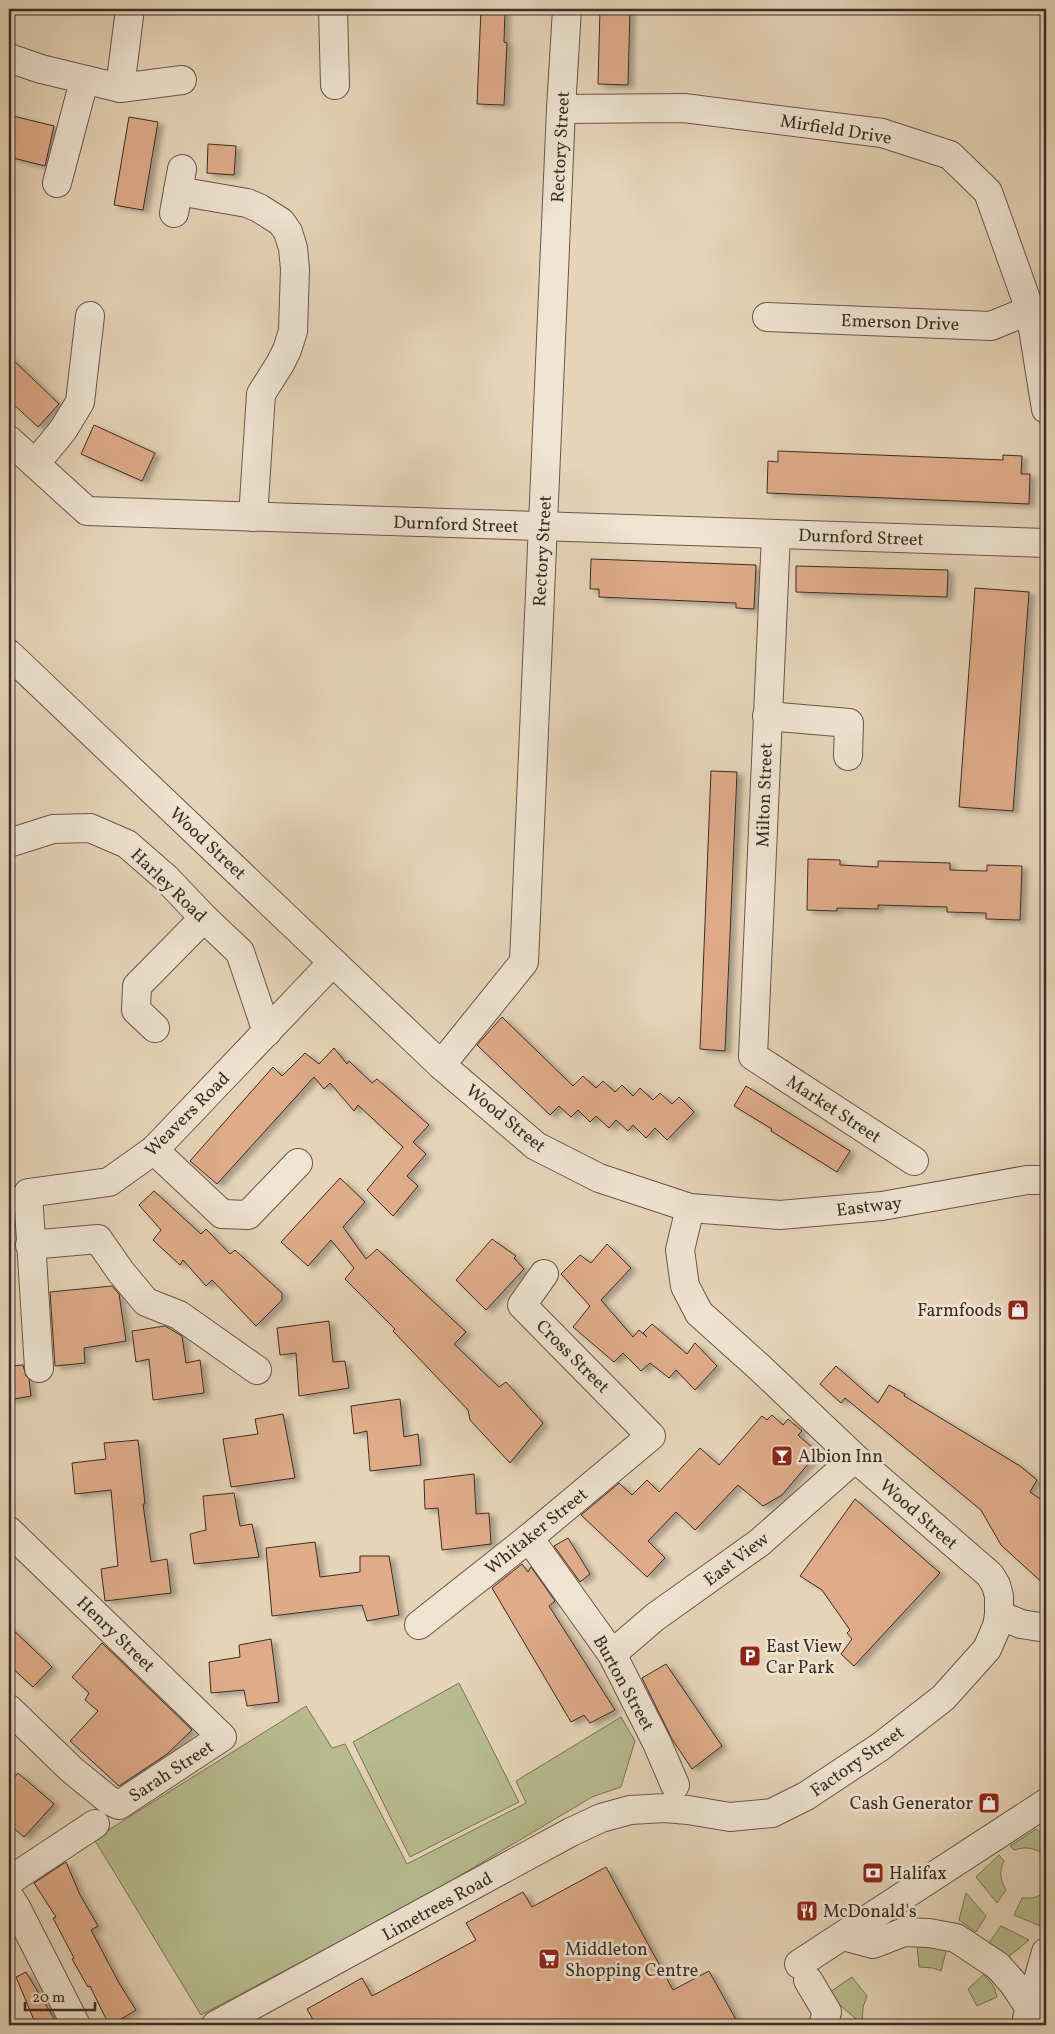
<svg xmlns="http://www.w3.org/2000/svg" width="1055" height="2034" viewBox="0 0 1055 2034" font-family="Vollkorn,serif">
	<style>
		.green { fill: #b6bc8e; stroke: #78755a }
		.building { fill: #dfab89; stroke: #3b2e25; filter: url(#shadow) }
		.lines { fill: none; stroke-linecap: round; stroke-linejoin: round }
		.minor-casing { stroke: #66584a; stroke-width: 30 }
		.minor { stroke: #efe3d1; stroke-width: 28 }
		.labels { text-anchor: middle; stroke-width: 5; stroke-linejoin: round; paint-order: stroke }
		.street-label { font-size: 18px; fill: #3b2e25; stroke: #efe3d1 }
		.poi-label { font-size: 18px; fill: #3b2e25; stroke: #efe3d1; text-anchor: start }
	</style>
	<defs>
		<filter id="shadow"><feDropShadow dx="5.5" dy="3" stdDeviation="2.5" flood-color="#0004"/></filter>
	</defs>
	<rect width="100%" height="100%" fill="#e6d4b8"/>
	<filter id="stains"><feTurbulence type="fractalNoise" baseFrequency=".004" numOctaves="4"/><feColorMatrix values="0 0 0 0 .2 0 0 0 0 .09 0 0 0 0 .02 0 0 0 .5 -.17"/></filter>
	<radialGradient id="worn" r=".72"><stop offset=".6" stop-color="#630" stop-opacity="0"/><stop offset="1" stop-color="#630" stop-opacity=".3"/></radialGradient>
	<g class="green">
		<path d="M459,1683L519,1802L410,1857L353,1742Z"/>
		<path d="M306,1706L332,1748L345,1744L407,1864L526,1803L516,1781L621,1717L635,1741L621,1787L592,1797L424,1897L201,2015L94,1839Z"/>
		<path d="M1036,1829L1046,1837V1856C1037,1848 1026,1846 1014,1850L1010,1846Z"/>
		<path d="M999,1855L1004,1861C999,1872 1000,1879 1006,1890L997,1903L976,1877Z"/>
		<path d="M966,1893L986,1916L976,1932L959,1920Z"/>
		<path d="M1041,1895L1046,1897L1045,1928L1014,1915L1022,1898H1033Z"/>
		<path d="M1001,1926L1029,1940L1006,1959L989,1943Z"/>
		<path d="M917,1946L947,1948L941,1971L933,1968L919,1967Z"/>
		<path d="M984,1974L994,1987L997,1997L977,2006L968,1989Z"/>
		<path d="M852,1977L867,1996L863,2007L862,2024L827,1994Z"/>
	</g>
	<g class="building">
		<path d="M481,9H505L504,42L507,43L504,105L477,104Z"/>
		<path d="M600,9H630L628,85L598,84Z"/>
		<path d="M9,115L54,126L45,166L9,157Z"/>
		<path d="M129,117L158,122L143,210L114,205Z"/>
		<path d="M208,144L236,146L234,175L207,173Z"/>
		<path d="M9,356L59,404L38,427L9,400Z"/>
		<path d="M94,425L155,453L142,481L81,454Z"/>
		<path d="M778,451L1003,460V455L1022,456L1021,474H1030L1029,504L767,493L768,461L778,462Z"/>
		<path d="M591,559L756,565L754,609L736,608V603L599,597V589H590Z"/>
		<path d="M796,566L948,570L947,597L796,592Z"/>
		<path d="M975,588L1029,592L1013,811L959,807Z"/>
		<path d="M711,771L737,772L725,1051L700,1049Z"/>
		<path d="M808,859L840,860V865L878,867V861L950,863V870L987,871V865L1022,866L1020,920L986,919V913L947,912V907L878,905V909L837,908V911L807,910Z"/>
		<path d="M502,1017L573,1086L583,1076L596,1088L603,1081L615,1092L622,1085L633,1096L640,1088L653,1100L660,1093L672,1104L679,1097L694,1112L667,1140L655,1128L646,1138L633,1125L628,1131L616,1120L609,1128L596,1116L590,1122L578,1110L571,1117L559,1106L550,1115L477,1045Z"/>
		<path d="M334,1048L347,1064L349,1061L372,1083L377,1079L429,1125L413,1142L426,1154L407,1176L418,1186L393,1216L367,1190L403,1147L358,1105L354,1111L330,1083L324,1089L314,1077L217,1184L190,1161L273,1067L282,1076L305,1053L319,1064Z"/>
		<path d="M746,1086L850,1151L837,1172L771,1131L772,1129L734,1106Z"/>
		<path d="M340,1178L365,1202L343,1227L366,1259L377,1249L466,1332L454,1344L499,1387L506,1382L543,1423L510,1463L470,1420L468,1410L393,1331L395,1329L345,1279L354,1268L331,1240L308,1266L281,1242Z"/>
		<path d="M154,1191L201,1234L206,1229L230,1254L235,1250L282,1293V1300L256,1326L212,1280L206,1286L183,1260L180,1265L153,1240L161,1230L139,1205Z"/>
		<path d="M492,1239L516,1256L514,1258L524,1269L486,1310L456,1280Z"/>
		<path d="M607,1244L631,1268L601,1300L633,1337L639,1330L647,1337L643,1333L652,1324L687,1354L695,1343L717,1366L695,1390L676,1370L669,1378L650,1363L641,1371L623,1353L614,1362L573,1327L590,1306L561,1274L580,1255L591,1263Z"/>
		<path d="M112,1286L119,1294L126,1341L84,1348L85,1363L55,1366L50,1292Z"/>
		<path d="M329,1321L333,1362L345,1361L349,1388L299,1396L296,1353L280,1355L277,1328Z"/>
		<path d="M165,1326L182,1336L186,1363L200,1360L204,1393L153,1400L149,1359L136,1362L132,1331Z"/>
		<path d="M23,1365L26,1376L29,1379L31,1396L9,1400V1366Z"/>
		<path d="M836,1366L878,1403L889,1385L905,1394L904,1396L1020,1466L1037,1480L1030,1492L1046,1503V1586L1001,1545L981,1510L845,1398L841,1403L820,1384Z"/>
		<path d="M400,1399L404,1437L418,1434L421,1465L370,1471L367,1431L354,1434L351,1406Z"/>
		<path d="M283,1414L295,1478L231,1487L223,1439L258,1434L255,1419Z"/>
		<path d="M772,1415L783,1425L788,1419L802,1431L798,1435L814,1449V1457L782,1495L763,1506L738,1485L695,1530L676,1512L648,1541L665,1558L647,1577L581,1515L619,1483L632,1495L647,1480L659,1492L700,1448L719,1465L762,1416L767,1420Z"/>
		<path d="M138,1440L145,1504H143L151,1562L167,1559L171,1593L105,1601L101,1569L118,1566L111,1490L75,1494L72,1463L106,1459L104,1443Z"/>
		<path d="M474,1474L476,1514L489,1513L491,1544L442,1550L438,1508L425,1509L424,1480Z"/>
		<path d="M234,1493L240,1526L252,1524L259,1557L194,1564L190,1534L206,1530L203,1496Z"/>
		<path d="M855,1499L940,1573L854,1666L841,1654L852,1639L847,1633L850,1630L822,1590L800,1576Z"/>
		<path d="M568,1538L590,1574L580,1582L554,1546Z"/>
		<path d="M315,1542L320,1577L360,1572V1556H389L399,1615L367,1621L362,1605L272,1616L266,1548Z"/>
		<path d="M522,1564L528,1572L531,1567L555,1601L549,1606L615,1710L590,1723L584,1715L571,1722L492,1588Z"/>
		<path d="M9,1626L52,1667L33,1687L9,1665Z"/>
		<path d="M271,1639L279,1702L247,1706L244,1690L211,1693L209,1662L240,1657L239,1645Z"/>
		<path d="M102,1643L192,1730L167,1754L119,1786L70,1741L98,1711L85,1700L89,1693L72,1677Z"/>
		<path d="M666,1664L722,1746L692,1769L672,1739L642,1678Z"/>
		<path d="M18,1773L54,1804L24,1837L9,1824V1784Z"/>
		<path d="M66,1862L80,1895L98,1926L91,1930L119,1983L136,2010L111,2025H109L90,1986L88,1987L72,1959L74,1958L53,1918L56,1917L34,1883Z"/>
		<path d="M606,1867L673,1990L709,1971L739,2025H316L307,2009L362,1978L372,1996L476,1940L466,1923L523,1892L532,1907Z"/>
		<path d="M26,1972L58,2025H36L16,1977Z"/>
	</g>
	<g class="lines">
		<g class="minor-casing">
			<g id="minor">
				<path d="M333,9L335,85"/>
				<path d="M9,58L41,69L120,88L182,80"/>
				<path d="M120,88L130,9"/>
				<path d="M561,109L684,108L882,133L950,155L988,192L1030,310L1046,409"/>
				<path d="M57,183L84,81"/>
				<path d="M178,191L247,203L259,208L281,222L288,232L293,248L295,269L293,331L287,350L280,364L261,394L253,517"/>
				<path d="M174,213L182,169"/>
				<path d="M767,317L991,326L1030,310"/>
				<path d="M9,440L87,511L1046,543"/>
				<path d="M35,464L63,430L80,402L90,316"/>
				<path d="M776,534L753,1056L914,1161"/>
				<path d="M9,654L441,1065L536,1146L599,1178L690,1208L780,1215L882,1206L1027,1180H1046"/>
				<path d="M767,716L849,723L848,756"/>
				<path d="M9,843L53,829L90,828L127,844L166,878L204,918L240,952L267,1032"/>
				<path d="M155,1028L136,1010L137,986L204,918"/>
				<path d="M441,1065L524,962L561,109L567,9"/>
				<path d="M154,1150L222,1214L248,1215L298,1163"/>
				<path d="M30,1245L98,1239L121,1272L146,1302L179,1315L257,1370"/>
				<path d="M39,1368L28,1193L109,1182L154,1150L333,962"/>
				<path d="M9,1531L222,1737L119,1805L110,1801L72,1770L9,1709"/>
				<path d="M529,1538L612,1654L657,1743L675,1785"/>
				<path d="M999,1615L1021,1624L1046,1628"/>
				<path d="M419,1625L529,1538L651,1436L522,1305L544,1274"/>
				<path d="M612,1654L655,1617L759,1543L855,1458"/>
				<path d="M9,1881L95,1824"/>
				<path d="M9,1896L17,1909L76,2025"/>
				<path d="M843,1936L873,1944L904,1932L929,1933L956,1938L998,1966L1013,1983L1029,2007"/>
				<path d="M799,1964L1046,1803"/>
				<path d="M808,1980L827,2012L823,2025"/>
				<path d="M1027,2019L1046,1952"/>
				<path d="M216,2025L571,1832L601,1818L630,1810L665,1808L688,1810L730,1817L772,1813L806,1796L880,1747L943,1698L987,1649L997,1626L999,1615V1596L996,1585L990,1575L855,1458L758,1366L699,1313L685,1286L680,1250L690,1208"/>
			</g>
		</g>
		<use href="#minor" class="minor"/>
	</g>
	<defs>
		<g id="shop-square" transform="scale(1.125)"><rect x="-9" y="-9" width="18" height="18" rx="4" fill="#8f2418" stroke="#efe3d1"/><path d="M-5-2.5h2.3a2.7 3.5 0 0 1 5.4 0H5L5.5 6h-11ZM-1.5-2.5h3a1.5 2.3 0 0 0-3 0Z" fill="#fff"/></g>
		<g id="bar-square" transform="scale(1.125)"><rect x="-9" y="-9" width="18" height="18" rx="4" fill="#8f2418" stroke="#efe3d1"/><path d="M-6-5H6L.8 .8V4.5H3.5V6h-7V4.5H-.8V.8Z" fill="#fff"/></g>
		<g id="parking-square" transform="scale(1.125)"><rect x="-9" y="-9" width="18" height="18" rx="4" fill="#8f2418" stroke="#efe3d1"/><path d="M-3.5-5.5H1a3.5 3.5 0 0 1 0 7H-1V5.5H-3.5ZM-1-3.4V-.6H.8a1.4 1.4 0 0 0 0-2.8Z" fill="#fff"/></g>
		<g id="bank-square" transform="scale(1.125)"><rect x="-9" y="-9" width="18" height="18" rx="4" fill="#8f2418" stroke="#efe3d1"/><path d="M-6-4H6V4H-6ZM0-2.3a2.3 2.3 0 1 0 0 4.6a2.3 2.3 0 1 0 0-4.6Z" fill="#fff"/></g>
		<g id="restaurant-square" transform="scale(1.125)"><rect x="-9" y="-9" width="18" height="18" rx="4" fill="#8f2418" stroke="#efe3d1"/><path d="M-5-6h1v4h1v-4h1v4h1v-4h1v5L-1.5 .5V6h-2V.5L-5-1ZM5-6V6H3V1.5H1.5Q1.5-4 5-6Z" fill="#fff"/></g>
		<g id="supermarket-square" transform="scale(1.125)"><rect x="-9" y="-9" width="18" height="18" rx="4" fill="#8f2418" stroke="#efe3d1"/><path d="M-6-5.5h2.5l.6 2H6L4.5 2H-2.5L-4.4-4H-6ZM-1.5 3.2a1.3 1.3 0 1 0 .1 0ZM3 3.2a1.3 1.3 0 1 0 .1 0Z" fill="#fff"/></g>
	</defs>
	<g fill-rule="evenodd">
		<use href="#shop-square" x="1018" y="1310"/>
		<use href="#bar-square" x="782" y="1456"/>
		<use href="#parking-square" x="750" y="1656"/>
		<use href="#shop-square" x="989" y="1803"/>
		<use href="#bank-square" x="873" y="1873"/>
		<use href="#restaurant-square" x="807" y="1911"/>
		<use href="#supermarket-square" x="549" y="1959"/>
	</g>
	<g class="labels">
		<g class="street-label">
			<text transform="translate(836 129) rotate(9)" y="6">Mirfield Drive</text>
			<text transform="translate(560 147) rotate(-87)" y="6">Rectory Street</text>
			<text transform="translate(900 322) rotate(2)" y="6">Emerson Drive</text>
			<text transform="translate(456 524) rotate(2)" y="6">Durnford Street</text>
			<text transform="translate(861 537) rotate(2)" y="6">Durnford Street</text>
			<text transform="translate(542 551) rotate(-87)" y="6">Rectory Street</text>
			<text transform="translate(764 795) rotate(-88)" y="6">Milton Street</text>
			<text transform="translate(208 843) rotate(43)" y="6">Wood Street</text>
			<text transform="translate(169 885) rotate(44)" y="6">Harley Road</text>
			<text transform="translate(834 1109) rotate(33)" y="6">Market Street</text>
			<text transform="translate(187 1114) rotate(-45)" y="6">Weavers Road</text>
			<text transform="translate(506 1118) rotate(39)" y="6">Wood Street</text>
			<text transform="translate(869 1206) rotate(-7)" y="6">Eastway</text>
			<text transform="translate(573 1356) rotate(45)" y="6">Cross Street</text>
			<text transform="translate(919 1514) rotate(41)" y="6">Wood Street</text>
			<text transform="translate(536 1531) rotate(-39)" y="6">Whitaker Street</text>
			<text transform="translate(736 1559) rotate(-37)" y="6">East View</text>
			<text transform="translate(116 1634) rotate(44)" y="6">Henry Street</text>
			<text transform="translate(624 1683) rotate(61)" y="6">Burton Street</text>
			<text transform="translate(857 1761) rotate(-35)" y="6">Factory Street</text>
			<text transform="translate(171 1771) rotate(-33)" y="6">Sarah Street</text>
			<text transform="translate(437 1906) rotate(-29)" y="6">Limetrees Road</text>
		</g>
		<g class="poi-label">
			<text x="1002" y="1316" text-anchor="end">Farmfoods</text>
			<text x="798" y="1462">Albion Inn</text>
			<text x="766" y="1652">East View<tspan x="766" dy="21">Car Park</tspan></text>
			<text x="973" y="1809" text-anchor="end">Cash Generator</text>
			<text x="889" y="1879">Halifax</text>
			<text x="823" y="1917">McDonald's</text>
			<text x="565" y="1955">Middleton<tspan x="565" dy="21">Shopping Centre</tspan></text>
		</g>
	</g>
	<rect width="1055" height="2034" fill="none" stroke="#e6d4b8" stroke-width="30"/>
	<rect x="10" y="10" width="1035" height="2014" fill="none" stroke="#3b2e25" stroke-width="2.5"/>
	<rect x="15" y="15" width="1025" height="2004" fill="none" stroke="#3b2e25"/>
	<path d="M25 2002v8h70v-8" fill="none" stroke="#3b2e25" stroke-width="2.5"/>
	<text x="32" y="2002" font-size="15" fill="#3b2e25" stroke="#efe3d1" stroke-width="4" paint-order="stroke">20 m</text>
	<rect width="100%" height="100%" filter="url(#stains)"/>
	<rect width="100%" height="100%" fill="url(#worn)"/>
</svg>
